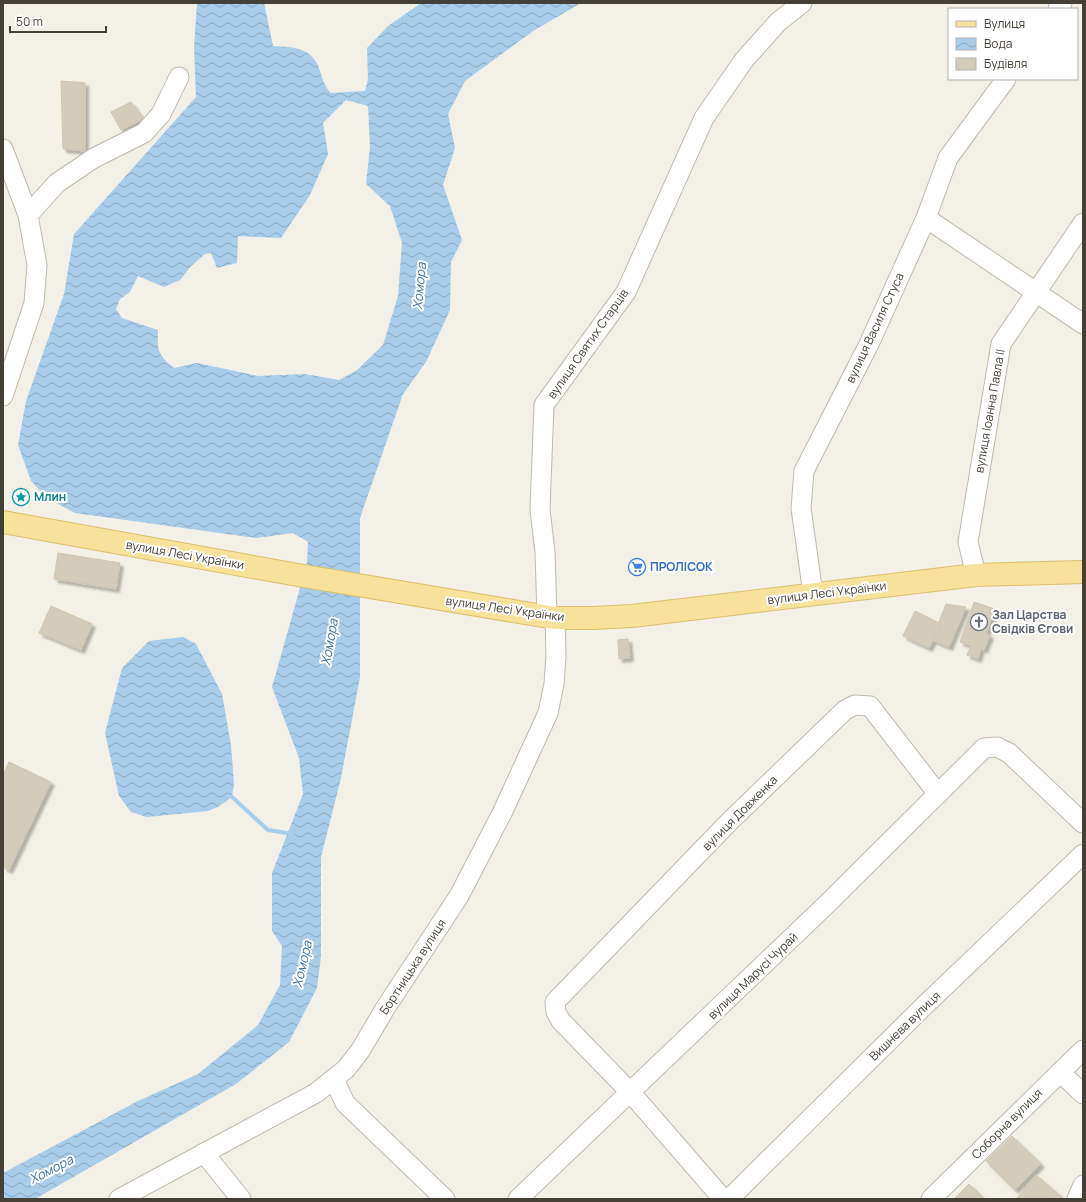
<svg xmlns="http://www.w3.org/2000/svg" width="1086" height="1202" viewBox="0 0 1086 1202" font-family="Manrope,sans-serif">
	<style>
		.water { fill: url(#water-waves); fill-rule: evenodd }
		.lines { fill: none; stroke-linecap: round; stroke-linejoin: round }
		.stream { stroke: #a7cdeb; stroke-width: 4 }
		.building { fill: #d3ccbd; stroke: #cec4b1; filter: url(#shadow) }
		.minor-casing { stroke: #c0baad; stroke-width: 21 }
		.major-casing { stroke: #dcbf6c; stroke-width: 24 }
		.minor { stroke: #fff; stroke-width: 19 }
		.major { stroke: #f8e19b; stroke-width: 22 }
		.labels { text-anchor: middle; stroke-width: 4; stroke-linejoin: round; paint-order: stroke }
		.street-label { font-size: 12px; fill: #454037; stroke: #fff }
		.culture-label { font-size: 12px; font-weight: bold; fill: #0d838f; stroke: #fff; text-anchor: start }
		.shop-label { font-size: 12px; font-weight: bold; fill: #366cbe; stroke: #fff; text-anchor: start }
		.worship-label { font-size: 12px; font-weight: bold; fill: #5b616d; stroke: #fff; text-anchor: start }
		.water-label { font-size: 13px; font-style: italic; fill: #3775aa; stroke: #fff }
	</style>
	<defs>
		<pattern id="water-waves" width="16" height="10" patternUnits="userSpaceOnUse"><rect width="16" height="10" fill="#a7cdeb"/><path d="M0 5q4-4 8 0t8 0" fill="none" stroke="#8aa8bf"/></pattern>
		<filter id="shadow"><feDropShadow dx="3.5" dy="3.5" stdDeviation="1" flood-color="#0004"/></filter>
	</defs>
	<rect width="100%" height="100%" fill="#f2f0e7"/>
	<g class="water">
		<path d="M197,3H264L273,46C287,47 304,46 314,59C322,68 320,82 331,93L365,91L368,79L367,48L388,26L421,3H581L533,31L465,81L448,114L455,148L443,185L462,240L451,262L450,310L426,362L403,394L360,518V677L341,778L321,857V956L317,988L289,1042L236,1084L35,1199H3V1173L138,1101L198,1074L258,1025L280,985L282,946L272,931V873L303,794L299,758L272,687L307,563L308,542L293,533L256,538L75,513L47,498L31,481L18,445L26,401L64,294L74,234L196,97L194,47ZM346,100L368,106L370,147L366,184L390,206L402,243L398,296L383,345L357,370L339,380L305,374L258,376L197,363L174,368C158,355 157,351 158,330L122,318L116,309L120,299L130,292L138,276L164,287L180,280L191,266L205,254L211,253L217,268L237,263L238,236L281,238L310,195L328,154L323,123Z"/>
		<path d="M183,637L196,644L222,694L231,745L234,784L232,797L218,807L208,811L147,817L131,812L119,796L105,733L122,668L149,641Z"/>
	</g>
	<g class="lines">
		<path class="stream" d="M232,797L268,830L293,834"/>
	</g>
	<g class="building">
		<path d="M61,81L85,83V151L63,149Z"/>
		<path d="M131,102L143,119L121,130L111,112Z"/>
		<path d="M58,553L120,563L116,589L54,579Z"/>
		<path d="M974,602L995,609L986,634L990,635L984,650L981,648L978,659L967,655L971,646L960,642Z"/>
		<path d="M946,604L966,607L949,647L932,640Z"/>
		<path d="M51,606L92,624L81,650L39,633Z"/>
		<path d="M915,611L941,624L929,648L903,636Z"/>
		<path d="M628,639L630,658L619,659L618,640Z"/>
		<path d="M9,762L51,782L9,870L3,867V775Z"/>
		<path d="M1012,1136L1041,1164L1015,1190L986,1161Z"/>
		<path d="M1036,1175L1064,1199H1018L1017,1198Z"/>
		<path d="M969,1184L984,1199H954Z"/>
	</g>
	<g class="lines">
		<g class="minor-casing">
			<g id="minor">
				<path d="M1058,9L1062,3"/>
				<path d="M3,149L28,215L37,265L34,303L3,396"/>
				<path d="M28,215L57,183L94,158L144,133L161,114L179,77"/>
				<path d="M926,218L1083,324"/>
				<path d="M976,575L968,542L1001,344L1083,223"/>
				<path d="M813,594L801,508L804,471L869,344L926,218L948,158L1006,79"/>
				<path d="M547,616L545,552L540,510L544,405L626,292L704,118L744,60L778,22L802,3"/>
				<path d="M1060,1072L1083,1094"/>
				<path d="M334,1079L345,1103L445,1199"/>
				<path d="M204,1153L241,1199"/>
				<path d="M119,1199L316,1093L346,1069L360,1051L386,1007L459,896L503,811L548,713L554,684L556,656L555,618"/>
				<path d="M518,1199L827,904L984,748L997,747L1009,753L1083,823"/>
				<path d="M723,1199L631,1093L561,1021L556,1012L555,1002L728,823L845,710L855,705L870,706L938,794"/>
				<path d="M729,1199L923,1007L1083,854"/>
				<path d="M931,1199L1083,1050"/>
				<path d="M1077,1199L1083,1185"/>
			</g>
		</g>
		<g class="major-casing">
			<path id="major" d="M3,522L298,575L555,618H593L632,616L976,575L1083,572"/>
		</g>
		<use href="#minor" class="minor"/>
		<use href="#major" class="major"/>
	</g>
	<defs>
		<g id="sight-ring" transform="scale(0.9)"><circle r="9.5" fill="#fff" stroke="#0f9aa8" stroke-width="1.5"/><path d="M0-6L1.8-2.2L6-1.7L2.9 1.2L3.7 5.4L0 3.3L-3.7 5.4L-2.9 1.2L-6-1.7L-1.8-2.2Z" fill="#0f9aa8"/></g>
		<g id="supermarket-ring" transform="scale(0.9)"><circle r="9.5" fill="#fff" stroke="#3f7fe0" stroke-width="1.5"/><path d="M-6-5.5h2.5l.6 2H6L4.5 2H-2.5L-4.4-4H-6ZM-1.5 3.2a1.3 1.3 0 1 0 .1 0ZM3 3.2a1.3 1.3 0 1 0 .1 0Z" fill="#3f7fe0"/></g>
		<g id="church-ring" transform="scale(0.9)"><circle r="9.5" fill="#fff" stroke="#6b7280" stroke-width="1.5"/><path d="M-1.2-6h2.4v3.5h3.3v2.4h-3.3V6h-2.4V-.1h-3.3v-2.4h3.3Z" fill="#6b7280"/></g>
	</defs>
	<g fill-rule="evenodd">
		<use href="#sight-ring" x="21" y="497"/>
		<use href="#supermarket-ring" x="637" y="567"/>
		<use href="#church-ring" x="979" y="622"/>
	</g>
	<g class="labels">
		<g class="street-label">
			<text transform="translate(875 328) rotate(-65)" y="4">вулиця Василя Стуса</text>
			<text transform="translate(588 344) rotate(-55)" y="4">вулиця Святих Старців</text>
			<text transform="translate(990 411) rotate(-80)" y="4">вулиця Іоанна Павла II</text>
			<text transform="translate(185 555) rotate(10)" y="4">вулиця Лесі Українки</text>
			<text transform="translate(827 593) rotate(-7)" y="4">вулиця Лесі Українки</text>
			<text transform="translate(505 609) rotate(8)" y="4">вулиця Лесі Українки</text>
			<text transform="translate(740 813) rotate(-45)" y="4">вулиця Довженка</text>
			<text transform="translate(413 967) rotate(-57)" y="4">Бортницька вулиця</text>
			<text transform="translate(753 976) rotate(-44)" y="4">вулиця Марусі Чурай</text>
			<text transform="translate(905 1026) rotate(-44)" y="4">Вишнева вулиця</text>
			<text transform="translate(1007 1124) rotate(-45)" y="4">Соборна вулиця</text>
		</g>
		<g class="culture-label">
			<text x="34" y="501">Млин</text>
		</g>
		<g class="shop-label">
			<text x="650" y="571">ПРОЛІСОК</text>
		</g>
		<g class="worship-label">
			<text x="992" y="619">Зал Царства<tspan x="992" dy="14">Свідків Єгови</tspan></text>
		</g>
		<g class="water-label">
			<text transform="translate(419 286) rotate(-85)" y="5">Хомора</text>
			<text transform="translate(329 642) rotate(-80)" y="5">Хомора</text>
			<text transform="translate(302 964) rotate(-77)" y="5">Хомора</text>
			<text transform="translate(51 1169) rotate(-27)" y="5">Хомора</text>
		</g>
	</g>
	<rect width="1086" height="1202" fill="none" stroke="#454037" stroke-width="8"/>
	<rect x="948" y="8" width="130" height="72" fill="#ffffff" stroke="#b5b3af"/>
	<rect x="956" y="21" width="20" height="6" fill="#f8e19b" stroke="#b5b3af"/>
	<text x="984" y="28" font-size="12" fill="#454037">Вулиця</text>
	<rect x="956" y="38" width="20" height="12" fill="url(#water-waves)" stroke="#b5b3af"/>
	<text x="984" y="48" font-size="12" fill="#454037">Вода</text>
	<rect x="956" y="58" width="20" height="12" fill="#d3ccbd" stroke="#b5b3af"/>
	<text x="984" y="68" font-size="12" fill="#454037">Будівля</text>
	<path d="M10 26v6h96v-6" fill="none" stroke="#454037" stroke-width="2"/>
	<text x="16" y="26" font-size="12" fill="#454037" stroke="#ffffff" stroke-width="3" paint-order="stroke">50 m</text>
</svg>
